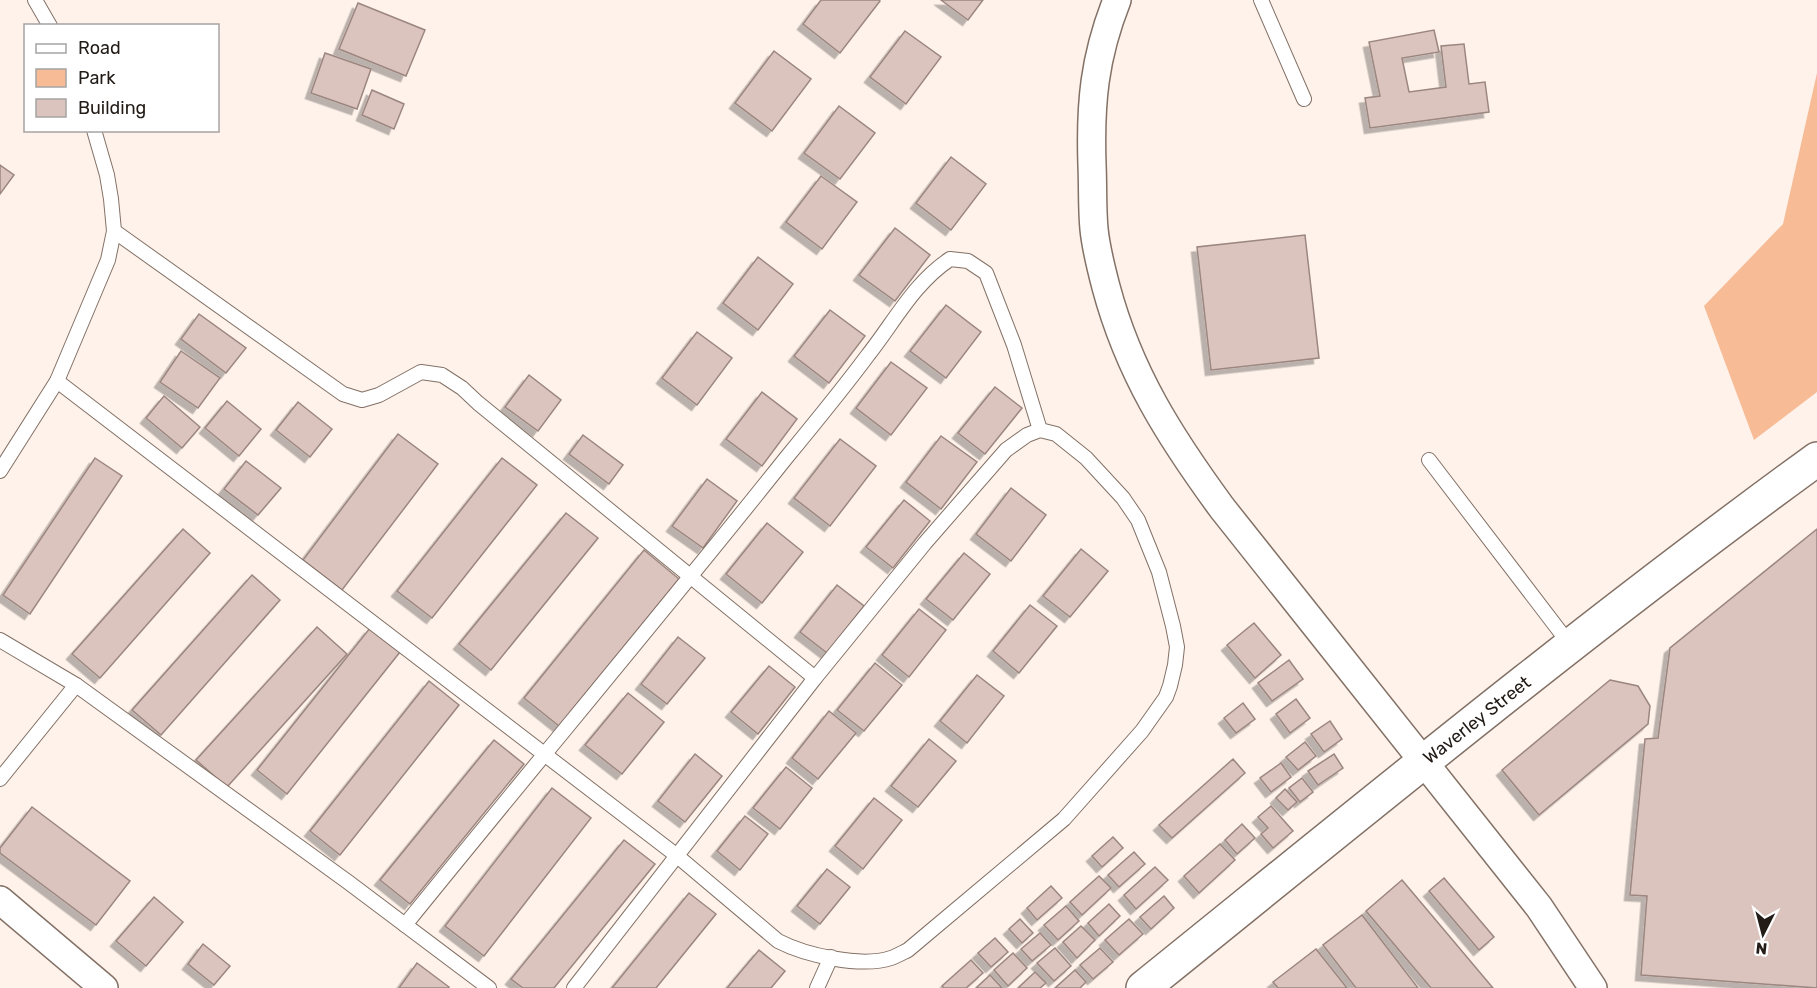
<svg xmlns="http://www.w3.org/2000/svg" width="1817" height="988" viewBox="0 0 1817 988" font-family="Rubik,sans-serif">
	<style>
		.green { fill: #f7bb96 }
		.building { fill: #dbc4be; stroke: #9c8680; stroke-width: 1.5; filter: url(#shadow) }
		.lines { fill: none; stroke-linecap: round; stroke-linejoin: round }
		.lane-casing { stroke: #837166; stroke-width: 16 }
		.street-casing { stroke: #837166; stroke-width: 30 }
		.secondary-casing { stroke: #837166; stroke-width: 36 }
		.lane { stroke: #fff; stroke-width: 14 }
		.street { stroke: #fff; stroke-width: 27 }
		.secondary { stroke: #fff; stroke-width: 33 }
		.labels { text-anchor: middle; stroke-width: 4.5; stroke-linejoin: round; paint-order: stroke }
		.street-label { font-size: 18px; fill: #221b16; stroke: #fff }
	</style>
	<defs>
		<filter id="shadow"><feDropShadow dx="-5.5" dy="5.5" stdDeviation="0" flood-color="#0004"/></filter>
	</defs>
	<rect width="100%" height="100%" fill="#fef2ea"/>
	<path class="green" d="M1817,73V392L1754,440L1704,306L1783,224Z"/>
	<g class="building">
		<path d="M821,0H879L880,1L840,53L803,24Z"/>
		<path d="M941,0H983L968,20Z"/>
		<path d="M358,3L425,30L406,76L339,49Z"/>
		<path d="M1434,30L1439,52L1402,58L1409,92L1446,87L1441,46L1464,44L1469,84L1485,82L1489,112L1370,128L1365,98L1380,96L1369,42Z"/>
		<path d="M905,31L941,57L906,104L870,77Z"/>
		<path d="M774,51L811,79L772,131L735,103Z"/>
		<path d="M325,53L371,69L357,109L311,93Z"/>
		<path d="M372,90L404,104L394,129L362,115Z"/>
		<path d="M839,106L875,133L840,179L804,153Z"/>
		<path d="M951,157L986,184L951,230L916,203Z"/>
		<path d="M0,165L14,175L0,194Z"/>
		<path d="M821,176L857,202L822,249L786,222Z"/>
		<path d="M895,228L930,255L895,301L859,275Z"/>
		<path d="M1305,235L1319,358L1211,370L1197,247Z"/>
		<path d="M758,257L793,284L758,330L723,303Z"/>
		<path d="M946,305L981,332L946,378L910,351Z"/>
		<path d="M830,310L865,336L829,383L794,356Z"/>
		<path d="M199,314L246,348L226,373L181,339Z"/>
		<path d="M697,332L732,358L697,405L662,378Z"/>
		<path d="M181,351L220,378L198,408L160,382Z"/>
		<path d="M891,362L927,388L891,435L856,408Z"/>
		<path d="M529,375L561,400L538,431L505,407Z"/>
		<path d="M995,387L1022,408L985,454L958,433Z"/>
		<path d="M762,392L797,419L762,466L726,439Z"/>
		<path d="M164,396L200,427L182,448L146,418Z"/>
		<path d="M227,401L261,429L239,456L205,428Z"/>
		<path d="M298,402L332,429L310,457L276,430Z"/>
		<path d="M398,434L438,464L342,590L303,560Z"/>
		<path d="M583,435L623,465L609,484L569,454Z"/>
		<path d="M941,436L977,462L941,509L906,482Z"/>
		<path d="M840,439L876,466L830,526L794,498Z"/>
		<path d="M95,458L122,476L30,614L3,595Z"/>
		<path d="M502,458L537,485L432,618L397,591Z"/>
		<path d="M246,461L281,488L258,515L224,489Z"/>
		<path d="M707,479L737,501L703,548L672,526Z"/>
		<path d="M1011,488L1046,515L1011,561L976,534Z"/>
		<path d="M904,500L930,521L893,568L866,547Z"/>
		<path d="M566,513L598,538L491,670L459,644Z"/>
		<path d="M767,523L803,552L762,603L726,574Z"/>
		<path d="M183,529L210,553L100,678L72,654Z"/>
		<path d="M1817,529V988L1641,975L1647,896L1630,895L1645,739L1658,738L1670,648Z"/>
		<path d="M1081,549L1108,571L1070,617L1043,596Z"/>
		<path d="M644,550L679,579L559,726L524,698Z"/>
		<path d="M964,553L990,574L953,620L926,599Z"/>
		<path d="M252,575L280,600L161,735L132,710Z"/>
		<path d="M837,585L864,606L827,653L800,632Z"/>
		<path d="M1030,605L1057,626L1019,673L993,651Z"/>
		<path d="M919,609L946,630L909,677L882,655Z"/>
		<path d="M1254,623L1281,655L1255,678L1227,645Z"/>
		<path d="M317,627L347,654L227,787L196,760Z"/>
		<path d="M370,628L400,652L287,794L257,770Z"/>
		<path d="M678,637L705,658L667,704L641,684Z"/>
		<path d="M1289,660L1303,679L1272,701L1258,683Z"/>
		<path d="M875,663L902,685L864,731L837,710Z"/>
		<path d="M769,666L795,687L758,734L731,712Z"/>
		<path d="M977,675L1004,696L967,743L940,721Z"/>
		<path d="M1610,680L1638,686L1650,706L1648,724L1539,815L1502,770Z"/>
		<path d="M429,681L459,705L340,855L310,831Z"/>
		<path d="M628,693L664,722L622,774L585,745Z"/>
		<path d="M1296,699L1310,718L1290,733L1276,714Z"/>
		<path d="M1243,703L1255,719L1236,733L1224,718Z"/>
		<path d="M829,711L856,733L818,779L792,758Z"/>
		<path d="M1330,721L1342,739L1324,752L1311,734Z"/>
		<path d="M929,739L956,761L918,807L891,786Z"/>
		<path d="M494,740L524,764L410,904L380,880Z"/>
		<path d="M1305,742L1316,756L1298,770L1286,757Z"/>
		<path d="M695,754L722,776L685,822L658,801Z"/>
		<path d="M1334,754L1343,768L1318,785L1308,771Z"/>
		<path d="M1233,759L1245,773L1172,838L1159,825Z"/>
		<path d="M1281,763L1291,777L1271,792L1260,778Z"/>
		<path d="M786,767L812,788L780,829L753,808Z"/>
		<path d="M1302,778L1313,792L1300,802L1289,788Z"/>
		<path d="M552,788L591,818L484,956L445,926Z"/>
		<path d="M1285,789L1297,802L1288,810L1276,798Z"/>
		<path d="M874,798L902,820L863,869L835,846Z"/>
		<path d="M1271,806L1293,831L1273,848L1261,834L1268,828L1258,817Z"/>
		<path d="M32,807L130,881L96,925L0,853V848Z"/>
		<path d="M745,816L768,834L740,870L717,851Z"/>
		<path d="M1242,824L1255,838L1237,854L1225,840Z"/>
		<path d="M1113,837L1123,848L1102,867L1092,856Z"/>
		<path d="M624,840L655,864L554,988H523L511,979Z"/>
		<path d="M1220,844L1235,860L1199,893L1184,876Z"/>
		<path d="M1134,852L1145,864L1119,887L1108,875Z"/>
		<path d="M1155,867L1168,880L1136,909L1124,895Z"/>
		<path d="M827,869L850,887L820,924L797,906Z"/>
		<path d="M1099,876L1111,888L1082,915L1070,902Z"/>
		<path d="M1444,878L1494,937L1479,950L1429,891Z"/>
		<path d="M1402,880L1493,988H1431L1366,911Z"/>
		<path d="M1051,886L1062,898L1037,920L1027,908Z"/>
		<path d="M689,893L716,914L656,988H612Z"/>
		<path d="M1164,896L1174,908L1151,929L1140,917Z"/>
		<path d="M154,897L183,922L146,966L116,941Z"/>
		<path d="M1109,904L1120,916L1099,936L1088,923Z"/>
		<path d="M1066,906L1079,921L1058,940L1044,925Z"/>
		<path d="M1362,915L1418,988H1356L1323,945Z"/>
		<path d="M1020,919L1033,933L1022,943L1009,929Z"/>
		<path d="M1129,919L1143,934L1119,955L1105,940Z"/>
		<path d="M1081,926L1095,940L1077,958L1063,942Z"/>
		<path d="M1040,933L1051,945L1032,961L1021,949Z"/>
		<path d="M995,938L1008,952L991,967L978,953Z"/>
		<path d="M203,944L230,966L214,985L188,964Z"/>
		<path d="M1055,948L1071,966L1054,981L1037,963Z"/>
		<path d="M1100,948L1113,962L1093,979L1080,965Z"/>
		<path d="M1316,949L1347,988H1278L1273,982Z"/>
		<path d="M759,950L785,971L771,988H727Z"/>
		<path d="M1013,953L1027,968L1008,986L994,970Z"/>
		<path d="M971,960L983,973L966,988H944L942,986Z"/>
		<path d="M417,963L449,987V988H399Z"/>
		<path d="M1075,970L1086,982L1080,988H1055Z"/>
		<path d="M1035,972L1046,983L1040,988H1018Z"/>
		<path d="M990,975L1002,988H976Z"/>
	</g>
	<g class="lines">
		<g class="lane-casing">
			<g id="lane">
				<path d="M35,0L50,26"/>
				<path d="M1261,0L1304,99"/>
				<path d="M114,231L343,394L362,400L379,395L421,372L442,375L462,388L478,403L815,678"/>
				<path d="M57,381L676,855L778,941C805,955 861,968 891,958C897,956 902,953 908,950L1064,819L1142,731L1166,697L1170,686L1175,665L1177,647L1173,626L1159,572L1138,520L1123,498L1086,458L1056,434L1040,430L1027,435L1006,450L925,543L815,678L574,988"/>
				<path d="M1429,460L1571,646"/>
				<path d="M0,471L57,381L108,260L114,231L111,199L107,175L94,130"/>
				<path d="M0,640L76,685L348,882L489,988"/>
				<path d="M0,779L76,685"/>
				<path d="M405,925C531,769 661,615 786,458C814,424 842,390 868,355C895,321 913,284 950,259L968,261L986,273L1014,345L1040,430"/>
				<path d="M817,988L831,957"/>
			</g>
		</g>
		<g class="street-casing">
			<g id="street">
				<path d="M1117,0C1094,58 1090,104 1092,165C1093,187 1092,208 1094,229C1096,249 1101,268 1106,287C1129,373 1170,437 1222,508L1539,907L1593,988"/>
				<path d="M0,900L104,988"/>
			</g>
		</g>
		<g class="secondary-casing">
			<path id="secondary" d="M1143,988C1365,809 1586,627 1817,459"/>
		</g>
		<use href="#lane" class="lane"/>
		<use href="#street" class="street"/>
		<use href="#secondary" class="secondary"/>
	</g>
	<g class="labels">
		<g class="street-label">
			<text transform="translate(1477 720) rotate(-38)" y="6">Waverley Street</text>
		</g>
	</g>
	<rect x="24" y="24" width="195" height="108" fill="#ffffff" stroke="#a7a4a2" stroke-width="1.5"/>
	<rect x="36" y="44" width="30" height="9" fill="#ffffff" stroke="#a7a4a2" stroke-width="1.5"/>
	<text x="78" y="54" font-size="18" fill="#221b16">Road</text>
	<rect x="36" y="69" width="30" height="18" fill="#f7bb96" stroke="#a7a4a2" stroke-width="1.5"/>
	<text x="78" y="84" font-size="18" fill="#221b16">Park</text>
	<rect x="36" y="99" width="30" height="18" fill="#dbc4be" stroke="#a7a4a2" stroke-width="1.5"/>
	<text x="78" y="114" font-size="18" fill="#221b16">Building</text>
	<g transform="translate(1763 934) rotate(186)" stroke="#ffffff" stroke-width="4.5" paint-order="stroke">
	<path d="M0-4.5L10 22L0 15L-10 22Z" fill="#221b16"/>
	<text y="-9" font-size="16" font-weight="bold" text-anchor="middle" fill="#221b16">N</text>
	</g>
</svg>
